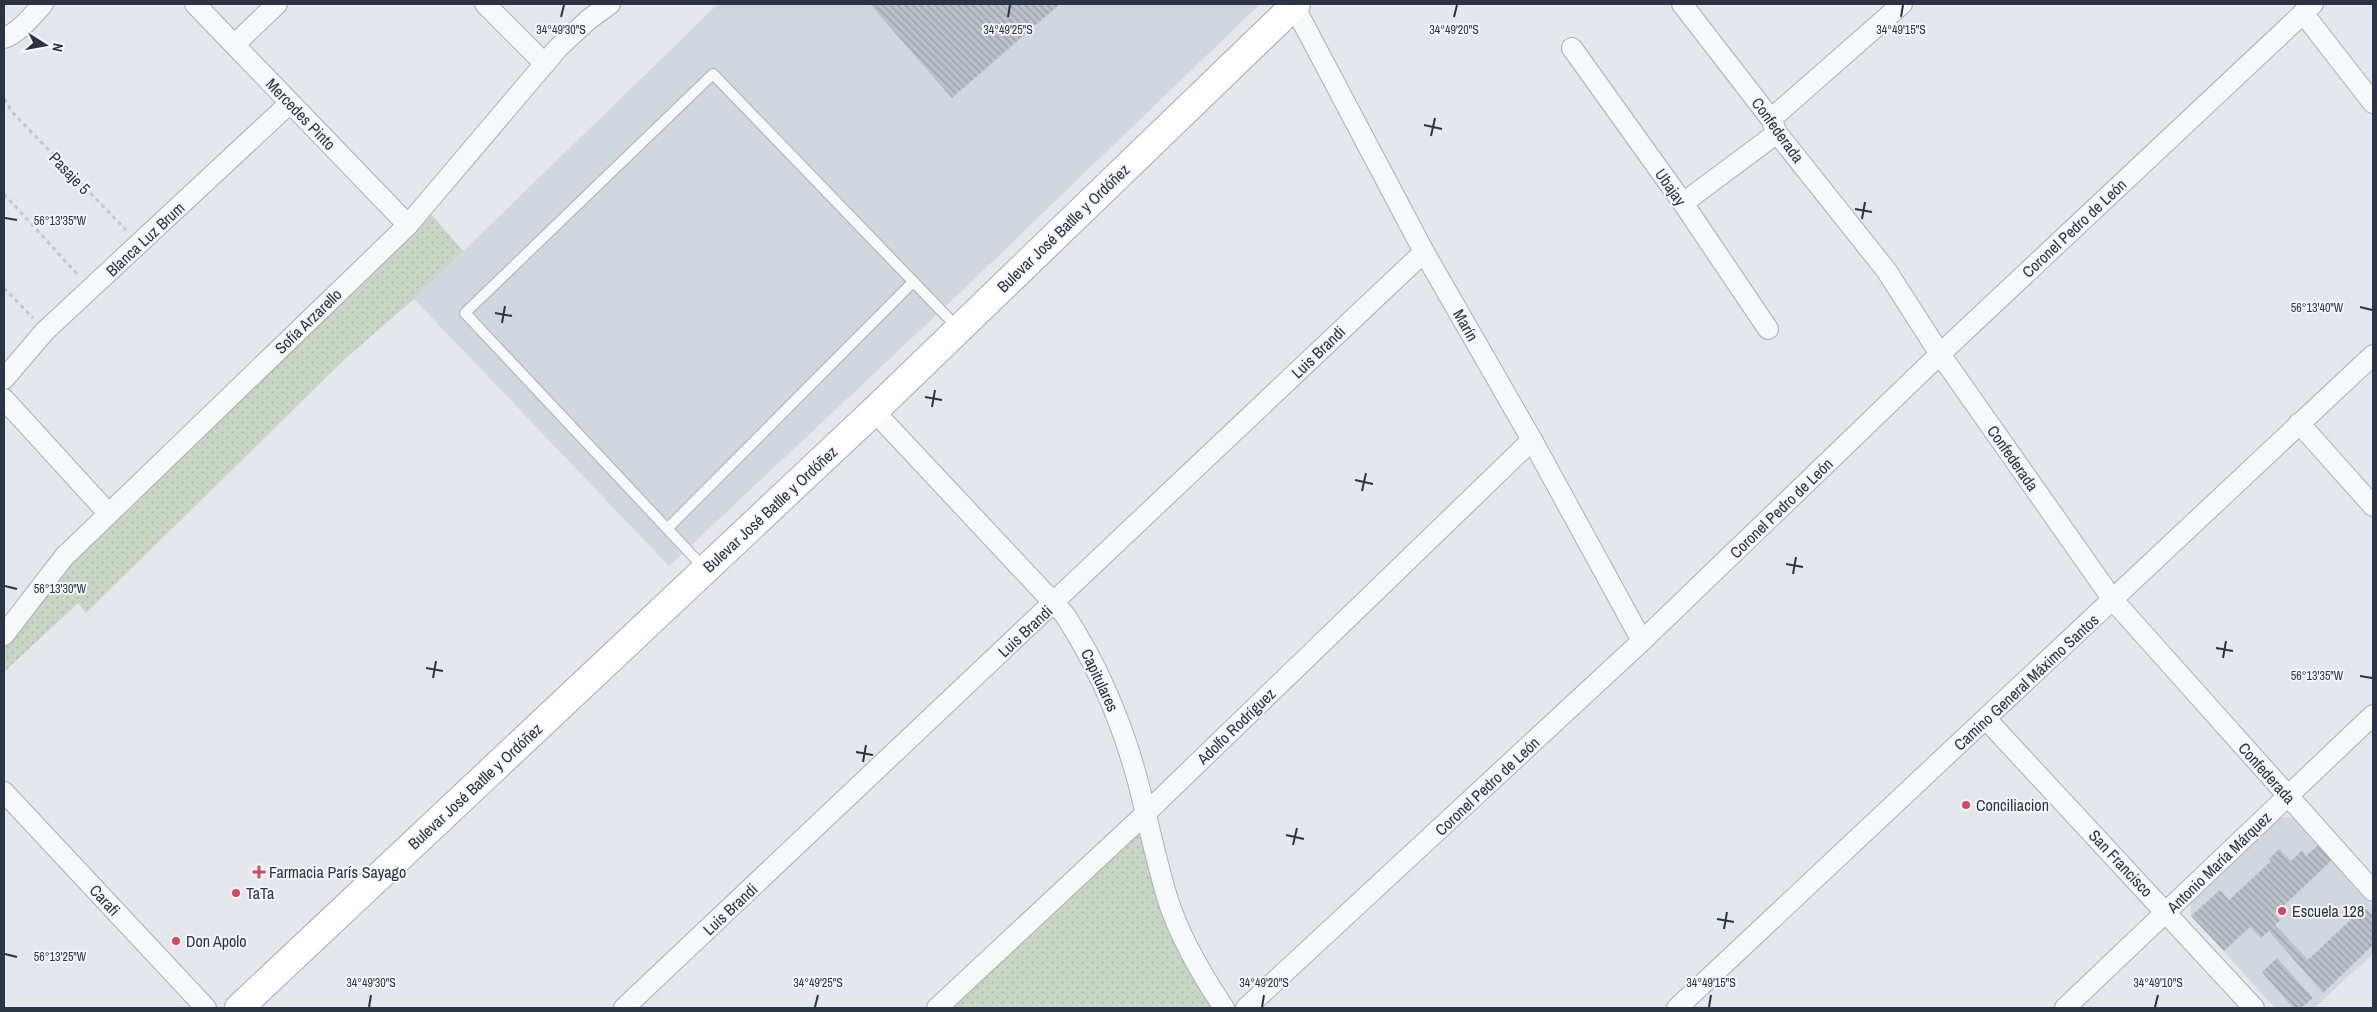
<svg xmlns="http://www.w3.org/2000/svg" width="2377" height="1012" viewBox="0 0 2377 1012" font-family="'Archivo Narrow',sans-serif">
	<style>
		.built { fill: #d2d6de }
		.grass { fill: url(#grass-dots) }
		.building { fill: url(#building-back-hatch) }
		.lines { fill: none; stroke-linecap: round; stroke-linejoin: round }
		.service-casing { stroke: #a9aeb7; stroke-width: 12 }
		.minor-casing { stroke: #a9aeb7; stroke-width: 22 }
		.primary-casing { stroke: #a3abb8; stroke-width: 30 }
		.path { stroke: #c2c5cb; stroke-width: 3; stroke-dasharray: 4 4; stroke-linecap: butt }
		.service { stroke: #f7f8fa; stroke-width: 10 }
		.minor { stroke: #f7f8fa; stroke-width: 20 }
		.primary { stroke: #fff; stroke-width: 28 }
		.ticks { fill: none; stroke: #2b3445; stroke-width: 2 }
		.poi-dot { fill: #d1495b; stroke: #f4f6f9; stroke-width: 2 }
		.labels { text-anchor: middle; stroke-width: 4; stroke-linejoin: round; paint-order: stroke }
		.street-label { font-size: 16px; fill: #2b3445; stroke: #f4f6f9 }
		.poi-label { font-size: 16px; fill: #2b3445; stroke: #f4f6f9; text-anchor: start }
		.ticks-label { font-size: 12px; text-anchor: middle; fill: #2b3445; stroke: #f4f6f9; stroke-width: 4; stroke-linejoin: round; paint-order: stroke }
	</style>
	<defs>
		<pattern id="grass-dots" width="8" height="8" patternUnits="userSpaceOnUse" patternTransform="scale(1.25)"><rect width="8" height="8" fill="#c9d6c5"/><path d="M2 2h.1M6 6h.1" fill="none" stroke="#adb8ab" stroke-width="1.8" stroke-linecap="round"/></pattern>
		<pattern id="building-back-hatch" width="6" height="6" patternUnits="userSpaceOnUse" patternTransform="scale(1.25)"><rect width="6" height="6" fill="#bbc0ca"/><path d="M-1 5l2 2M0 0l6 6M5-1l2 2" fill="none" stroke="#989da6"/></pattern>
	</defs>
	<rect width="100%" height="100%" fill="#e4e7ec"/>
	<g class="built">
		<path d="M718,4H1260L966,287L669,566L414,299Z"/>
		<path d="M2280,817L2294,818L2373,907V954L2314,1008H2275L2191,915V901Z"/>
	</g>
	<g class="grass">
		<path d="M432,215L463,251L414,299L346,358L86,613L78,603L4,672V641L57,571L361,279Z"/>
		<path d="M1136,834L1143,835L1216,1008H950Z"/>
	</g>
	<g class="building">
		<path d="M870,4H1060L952,98Z"/>
		<path d="M2318,845L2332,860L2275,914L2281,920L2275,925L2308,960L2364,907L2373,916V945L2323,993L2269,931L2261,938L2250,927L2224,951L2191,916L2220,890L2229,900L2271,861L2269,859L2279,849L2291,861L2302,850L2306,856Z"/>
		<path d="M2277,958L2313,998L2301,1008H2293L2262,972Z"/>
	</g>
	<g class="lines">
		<g class="service-casing">
			<g id="service">
				<path d="M668,528L913,282"/>
				<path d="M705,569L465,313L713,74L958,328"/>
			</g>
		</g>
		<g class="minor-casing">
			<g id="minor">
				<path d="M195,4L408,225"/>
				<path d="M485,4L545,64"/>
				<path d="M1682,4L1771,119L1777,133L1886,270L1940,354L2113,600L2373,891"/>
				<path d="M1294,6L1424,252L1532,440L1642,641"/>
				<path d="M2303,13L2373,103"/>
				<path d="M4,38C20,32 32,16 43,4"/>
				<path d="M235,44L277,4"/>
				<path d="M1572,48L1683,203L1768,329"/>
				<path d="M1771,119L1902,4"/>
				<path d="M1683,203L1777,133"/>
				<path d="M4,379L45,331L290,103"/>
				<path d="M4,399L108,513"/>
				<path d="M874,411L1065,615C1098,666 1122,722 1138,782C1148,821 1156,861 1168,900C1180,938 1202,975 1224,1008"/>
				<path d="M2299,423L2373,506"/>
				<path d="M4,635L64,557L408,225L558,48L588,20L610,4"/>
				<path d="M1986,719L2254,1008"/>
				<path d="M4,792L206,1008"/>
				<path d="M624,1008L1424,252"/>
				<path d="M937,1008L1145,814L1532,440"/>
				<path d="M1246,1008L1642,641L1940,354L2313,4"/>
				<path d="M1677,1008L2373,355"/>
				<path d="M2065,1008L2373,715"/>
			</g>
		</g>
		<g class="primary-casing">
			<path id="primary" d="M239,1008L874,411L1296,4"/>
		</g>
		<g class="path">
			<path d="M4,99L13,113L126,230"/>
			<path d="M4,194L78,275"/>
			<path d="M4,288L33,318"/>
		</g>
		<use href="#service" class="service"/>
		<use href="#minor" class="minor"/>
		<use href="#primary" class="primary"/>
	</g>
	<path class="ticks" d="M561,17L564,5M1008,17L1010,5M1454,17L1457,5M1901,17L1903,5M1424,125L1442,129M1431,136L1435,118M1855,209L1872,212M5,218L17,220M1862,219L1865,202M2360,307L2372,310M495,313L512,316M502,323L505,306M925,397L942,400M932,407L935,390M1355,480L1373,484M1362,491L1366,473M1786,564L1803,567M1793,574L1796,557M5,586L17,589M2216,648L2233,651M2223,658L2226,641M426,668L443,671M2360,676L2372,678M433,678L436,661M856,752L873,755M863,762L866,745M1286,835L1304,839M1293,845L1297,828M1717,919L1734,922M1724,929L1727,912M5,954L17,957M369,1007L371,995M815,1007L818,995M1262,1007L1264,995M1709,1007L1711,995M2155,1007L2158,995"/>
	<g class="poi-dot">
		<circle cx="1966" cy="805" r="5"/>
		<path d="M256.5 864.5h5v5h5v5h-5v5h-5v-5h-5v-5h5z"/>
		<circle cx="236" cy="893" r="5"/>
		<circle cx="2282" cy="911" r="5"/>
		<circle cx="176" cy="941" r="5"/>
	</g>
	<g class="labels">
		<g class="street-label">
			<text transform="translate(301 114) rotate(46)" y="6">Mercedes Pinto</text>
			<text transform="translate(1778 130) rotate(54)" y="6">Confederada</text>
			<text transform="translate(70 173) rotate(46)" y="6">Pasaje 5</text>
			<text transform="translate(1671 187) rotate(55)" y="6">Ubajay</text>
			<text transform="translate(1063 228) rotate(-44)" y="6">Bulevar José Batlle y Ordóñez</text>
			<text transform="translate(2074 228) rotate(-43)" y="6">Coronel Pedro de León</text>
			<text transform="translate(145 239) rotate(-43)" y="6">Blanca Luz Brum</text>
			<text transform="translate(308 321) rotate(-44)" y="6">Sofía Arzarello</text>
			<text transform="translate(1466 325) rotate(60)" y="6">Marín</text>
			<text transform="translate(1318 352) rotate(-44)" y="6">Luis Brandi</text>
			<text transform="translate(2013 458) rotate(55)" y="6">Confederada</text>
			<text transform="translate(1781 508) rotate(-44)" y="6">Coronel Pedro de León</text>
			<text transform="translate(770 509) rotate(-43)" y="6">Bulevar José Batlle y Ordóñez</text>
			<text transform="translate(1025 631) rotate(-43)" y="6">Luis Brandi</text>
			<text transform="translate(1100 680) rotate(65)" y="6">Capitulares</text>
			<text transform="translate(2026 682) rotate(-43)" y="6">Camino General Máximo Santos</text>
			<text transform="translate(1236 726) rotate(-44)" y="6">Adolfo Rodríguez</text>
			<text transform="translate(2267 773) rotate(48)" y="6">Confederada</text>
			<text transform="translate(475 786) rotate(-43)" y="6">Bulevar José Batlle y Ordóñez</text>
			<text transform="translate(1487 786) rotate(-43)" y="6">Coronel Pedro de León</text>
			<text transform="translate(2219 862) rotate(-44)" y="6">Antonio María Márquez</text>
			<text transform="translate(2121 863) rotate(47)" y="6">San Francisco</text>
			<text transform="translate(105 900) rotate(47)" y="6">Carafi</text>
			<text transform="translate(730 909) rotate(-43)" y="6">Luis Brandi</text>
		</g>
		<g class="poi-label">
			<text x="1976" y="811">Conciliacion</text>
			<text x="269" y="878">Farmacia París Sayago</text>
			<text x="246" y="899">TaTa</text>
			<text x="2292" y="917">Escuela 128</text>
			<text x="186" y="947">Don Apolo</text>
		</g>
	</g>
	<g class="ticks-label">
		<text x="561" y="34">34°49'30"S</text>
		<text x="1008" y="34">34°49'25"S</text>
		<text x="1454" y="34">34°49'20"S</text>
		<text x="1901" y="34">34°49'15"S</text>
		<text x="60" y="225">56°13'35"W</text>
		<text x="2317" y="312">56°13'40"W</text>
		<text x="60" y="593">56°13'30"W</text>
		<text x="2317" y="680">56°13'35"W</text>
		<text x="60" y="961">56°13'25"W</text>
		<text x="371" y="987">34°49'30"S</text>
		<text x="818" y="987">34°49'25"S</text>
		<text x="1264" y="987">34°49'20"S</text>
		<text x="1711" y="987">34°49'15"S</text>
		<text x="2158" y="987">34°49'10"S</text>
	</g>
	<rect width="2377" height="1012" fill="none" stroke="#2b3445" stroke-width="10"/>
	<g transform="translate(45 45) rotate(101)" stroke="#f4f6f9" stroke-width="4" paint-order="stroke">
	<path d="M0-4L9 19L0 12L-9 19Z" fill="#2b3445"/>
	<text y="-8" font-size="14" font-weight="bold" text-anchor="middle" fill="#2b3445">N</text>
	</g>
</svg>
